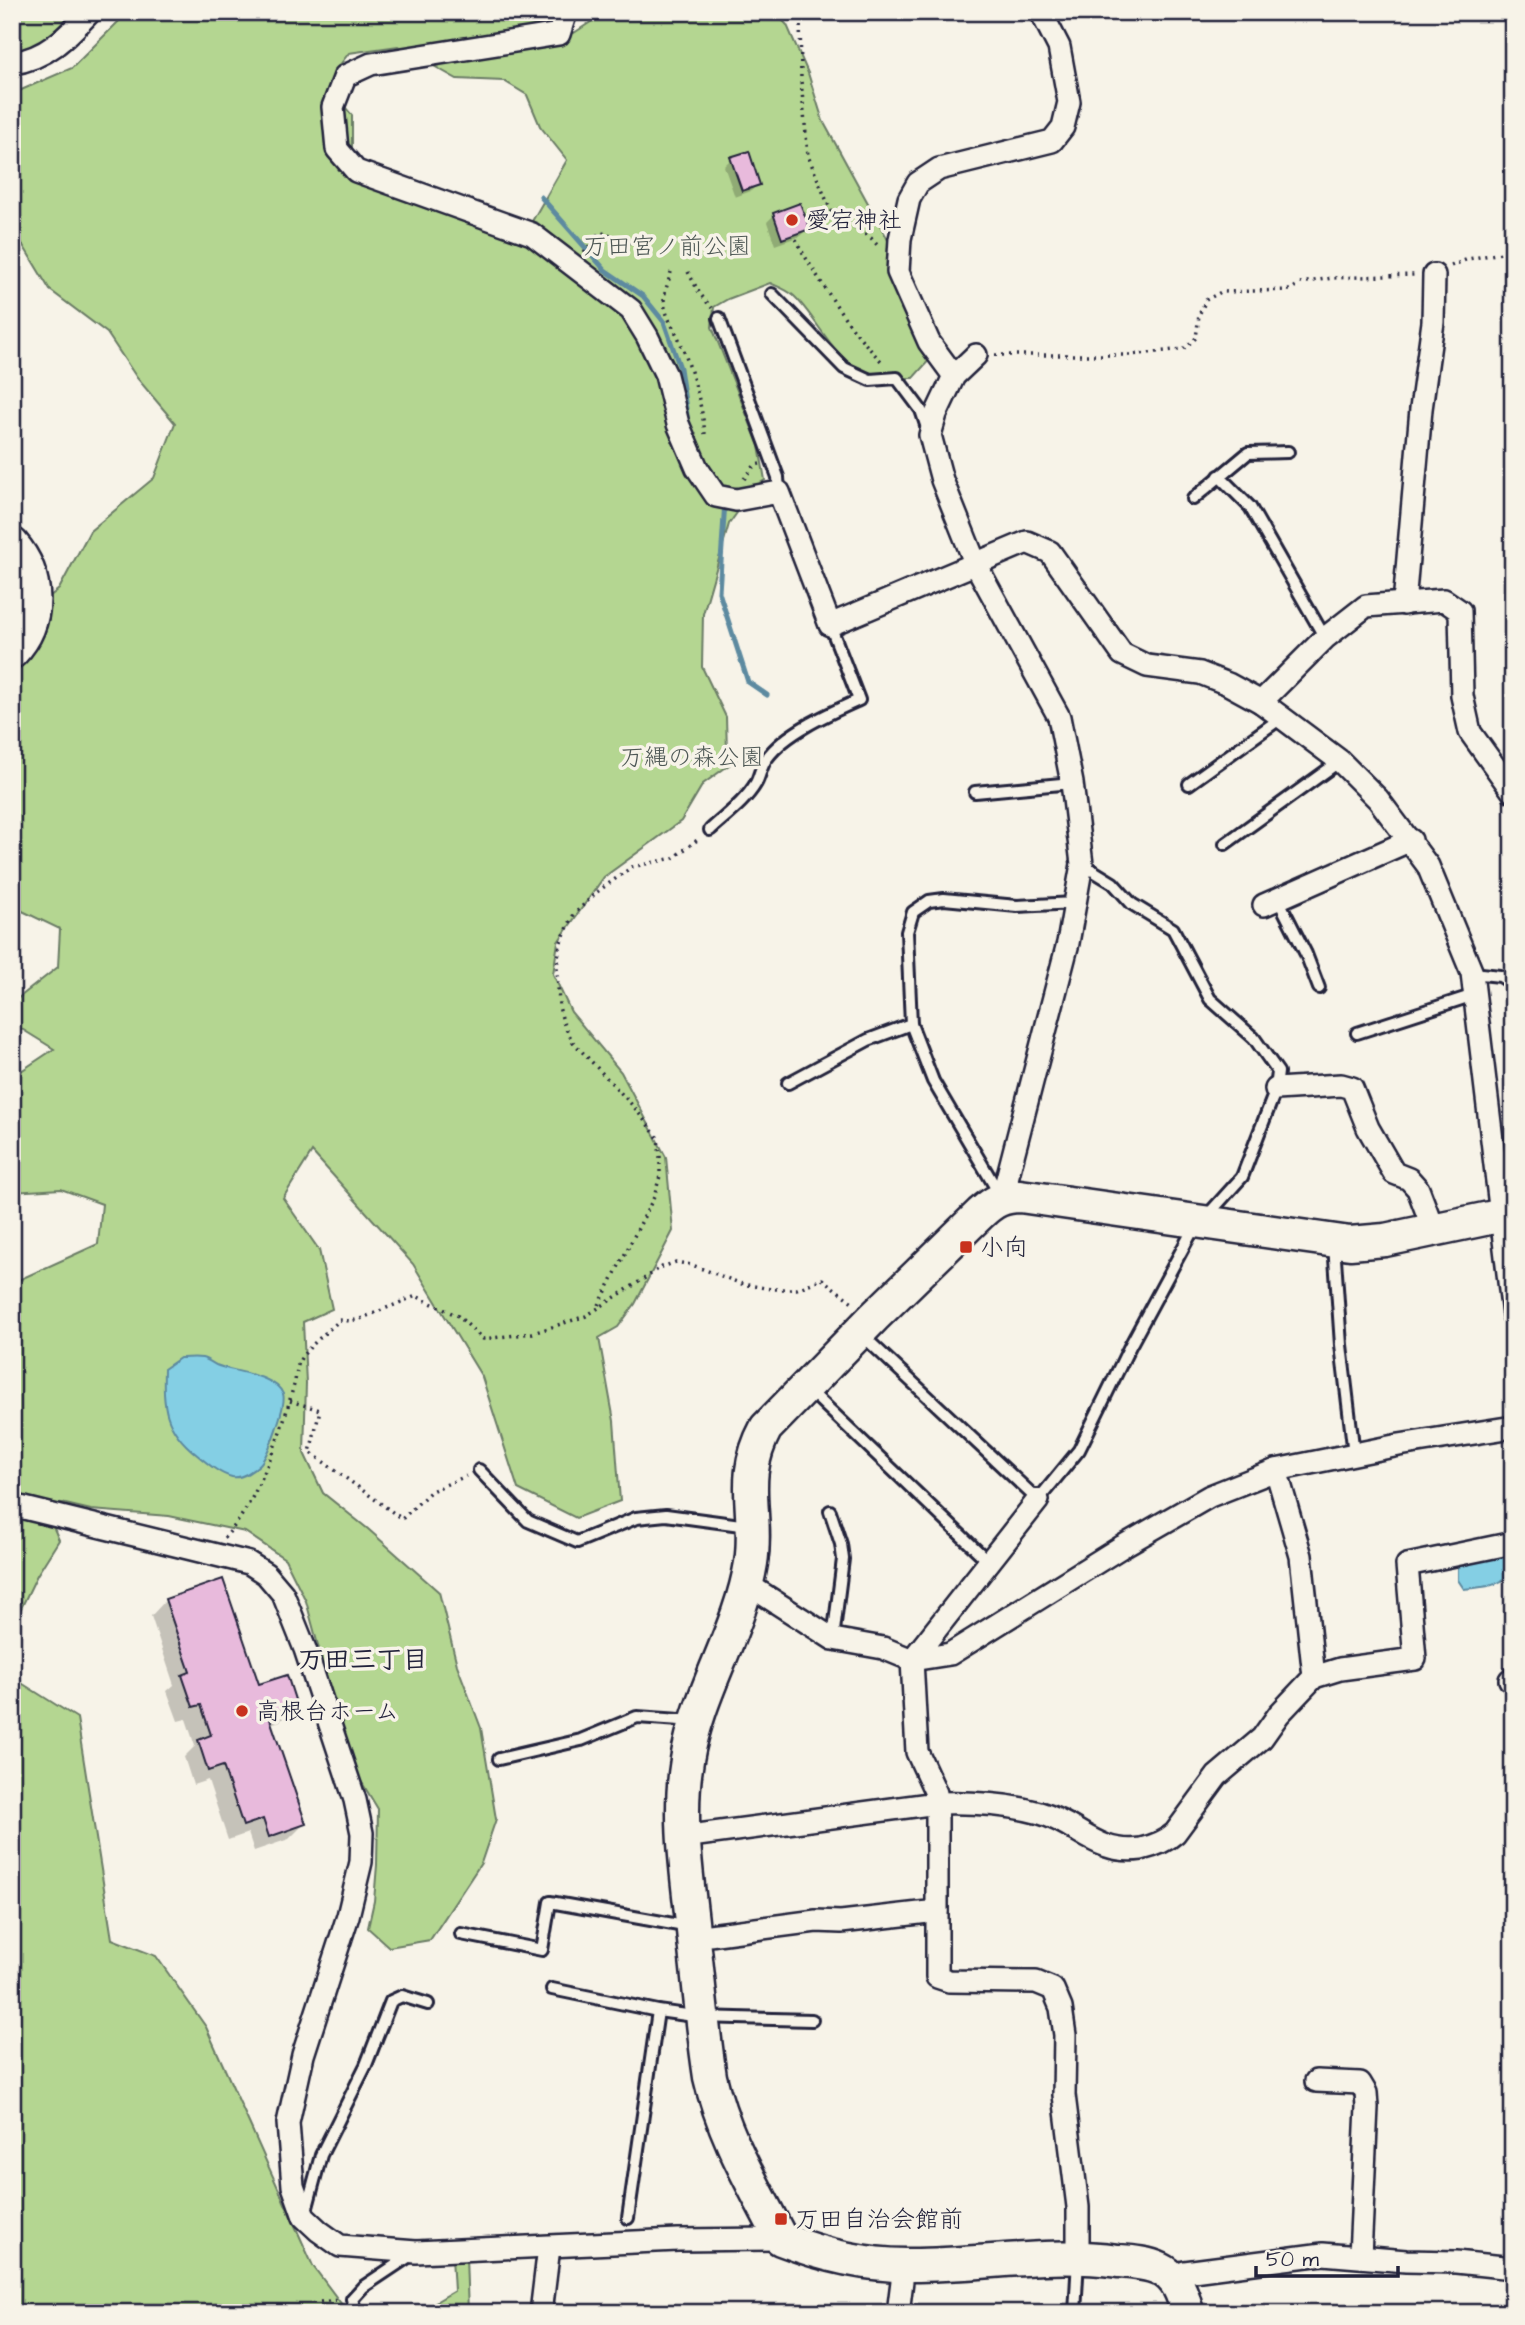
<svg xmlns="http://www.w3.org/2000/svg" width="1525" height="2325" viewBox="0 0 1525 2325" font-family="'Architects Daughter','Klee One',sans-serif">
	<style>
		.green { fill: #b4d691; stroke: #6b7c66; stroke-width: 2; fill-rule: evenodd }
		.water { fill: #84cfe4; stroke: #5d8aa0; stroke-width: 2 }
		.shadow { fill: #0003 }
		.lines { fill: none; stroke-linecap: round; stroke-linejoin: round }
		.stream { stroke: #5d8aa0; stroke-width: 5 }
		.building { fill: #e8badc; stroke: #22223b; stroke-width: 2 }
		.lane-casing { stroke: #22223b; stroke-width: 16 }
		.street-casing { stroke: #22223b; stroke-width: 26 }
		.secondary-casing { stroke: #22223b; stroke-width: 37 }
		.path { stroke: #22223b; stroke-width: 3.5; stroke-dasharray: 2 5; stroke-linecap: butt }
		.lane { stroke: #f7f3e8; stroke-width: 10 }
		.street { stroke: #f7f3e8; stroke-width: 21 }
		.secondary { stroke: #f7f3e8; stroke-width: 32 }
		.poi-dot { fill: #c8321e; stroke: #f7f3e8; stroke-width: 2.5 }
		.labels { text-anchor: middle; stroke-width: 7; stroke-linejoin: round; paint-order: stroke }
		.poi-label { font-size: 24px; fill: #22223b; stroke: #f7f3e8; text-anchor: start }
		.park-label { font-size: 24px; fill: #4e5855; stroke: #f7f3e8 }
		.neighbourhood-label { font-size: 26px; font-weight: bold; fill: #22223b; stroke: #f7f3e8 }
	</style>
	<rect width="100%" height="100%" fill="#f7f3e8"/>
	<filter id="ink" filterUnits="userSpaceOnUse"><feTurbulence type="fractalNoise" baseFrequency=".0143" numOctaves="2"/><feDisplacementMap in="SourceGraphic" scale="14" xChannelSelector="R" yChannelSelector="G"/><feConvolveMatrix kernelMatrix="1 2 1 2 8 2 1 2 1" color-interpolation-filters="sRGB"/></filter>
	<g filter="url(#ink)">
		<g class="green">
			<path d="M12,12H73L40,46L12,56Z"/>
			<path d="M128,12H454L522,18L574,33L606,12H775L787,25L808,73L823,121L886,236L914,298L932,357L913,378C898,378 883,378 869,374C833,361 819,320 794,296C788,290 777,286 770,283L728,299L714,307L712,327L759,446L765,480L757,485L729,524L703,614L702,667L726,717L727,752L736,760L703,784L681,821L604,877L558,942L553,974L571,1012L621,1072L666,1157L673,1231L635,1304L618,1327L599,1338L614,1421L620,1501L576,1518L518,1489L482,1377L413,1264L312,1152L283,1198L319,1250L332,1309L303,1322L306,1383L304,1453L323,1493L368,1529L439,1592L457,1665L481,1728L496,1819L481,1863L430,1940L389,1947L368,1928L374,1901L377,1865L378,1809L350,1763L306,1601L285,1559L245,1532L169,1516L91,1510L61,1503L52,1524L59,1540L37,1575L14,1623H12V1283L98,1244L102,1204L61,1189L12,1192V1077L54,1049L12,1023V1003L58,967L60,929L12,906V626L59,589L90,531L154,478L175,423L137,378L107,333L50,290L18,237L17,202L12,197V94L72,68ZM398,46L457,79L504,81L527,95L540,126L567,160L523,237L352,169V115L332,92L333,74L349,53Z"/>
			<path d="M12,1677L77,1718L112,1939L156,1956L206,2027L313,2266L348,2313H12Z"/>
			<path d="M466,2256L468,2313H427V2307L454,2291L452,2257Z"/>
		</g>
		<g class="water">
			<path d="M180,1358C187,1358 195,1357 202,1358C207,1359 212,1363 216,1365C233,1372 276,1375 283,1394C287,1403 268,1456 260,1464C254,1470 242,1479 232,1477C219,1474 206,1462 196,1454C164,1428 163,1407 164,1369Z"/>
			<path d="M1513,1551C1513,1586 1494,1586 1464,1589L1458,1580V1565Z"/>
		</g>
		<g class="shadow">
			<path d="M731,159L758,184L751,191L735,197L724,166Z"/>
			<path d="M774,215L808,228L800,236L775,245L767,222Z"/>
			<path d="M166,1600L258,1686L295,1706L280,1721L270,1724L304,1824L289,1839L254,1851L248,1833L228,1840L208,1780L193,1785L184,1757L195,1746L186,1719L178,1721L167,1691L174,1685L151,1616Z"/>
		</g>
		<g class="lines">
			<g class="stream">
				<path d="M541,197L605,270L643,296L664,322L680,368L689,429"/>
				<path d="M725,501L719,592L748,682L767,695"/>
			</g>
		</g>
		<g class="building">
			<path d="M749,151L760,185L742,191L730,157Z"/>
			<path d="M800,203L810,229L782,239L773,213Z"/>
			<path d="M223,1579L259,1684L287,1675L297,1706L269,1716L306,1824L269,1837L263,1819L243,1826L223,1766L208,1771L198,1740L211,1735L201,1705L193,1707L182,1675L190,1672L165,1599Z"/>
		</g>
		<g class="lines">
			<g class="lane-casing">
				<g id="lane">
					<path d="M772,294L844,368L870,380L897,378L921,410L928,431"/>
					<path d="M719,318L778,477L779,492"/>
					<path d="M1219,476L1250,507L1325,638"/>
					<path d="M1193,499L1248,453L1288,452"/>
					<path d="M1189,784L1281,718"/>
					<path d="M975,792L1072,783"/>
					<path d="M710,830C725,816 745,802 756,783C760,776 761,765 767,758C786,732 830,713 859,700L830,625"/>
					<path d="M1225,844L1340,761"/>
					<path d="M1082,864L1113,883L1132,904L1173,929L1210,999L1254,1038L1278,1072L1276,1089L1242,1177L1205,1218"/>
					<path d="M1278,899L1306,954L1319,988"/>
					<path d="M1472,973L1500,976L1513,984"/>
					<path d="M1357,1033L1474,995"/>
					<path d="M788,1083L868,1040L911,1024"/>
					<path d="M1000,1195L933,1081L911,1024L907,932L913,912L929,901L944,899L1017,906L1075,903"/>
					<path d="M1334,1244L1341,1345L1354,1454"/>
					<path d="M861,1334L1038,1500L1079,1450L1130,1346L1196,1224"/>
					<path d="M808,1389L988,1561"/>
					<path d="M479,1470L528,1521L577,1542L636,1518L666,1515L748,1526"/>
					<path d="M830,1511L841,1544L843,1559L833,1639"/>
					<path d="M499,1759L581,1740L637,1717L695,1721"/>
					<path d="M461,1934L542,1950L550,1902L690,1927"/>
					<path d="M552,1989L658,2011L701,2017L812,2020"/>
					<path d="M306,2211L321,2155L366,2065L391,2001L402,1996L428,2004"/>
					<path d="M628,2218L658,2011"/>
					<path d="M356,2313L352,2299L363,2287L411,2255"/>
					<path d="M1075,2313L1078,2259"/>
				</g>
			</g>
			<g class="street-casing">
				<g id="street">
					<path d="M566,12L559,34L371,64L345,76L333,107L337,149L356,171L532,234L631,310L647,336L666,375L678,424L697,468L716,496L736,500L779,492L830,625L1027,542L1050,552L1122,654L1147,666L1200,673L1228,684L1261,702L1340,761L1378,799L1428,866L1472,973L1513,1315"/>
					<path d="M12,63C46,59 68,36 90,12"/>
					<path d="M976,355L954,376L936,414L930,435L942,480L976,565L1059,717L1072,783L1082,864L1068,943L1002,1198"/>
					<path d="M954,376L929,342L898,272L900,239L909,199L918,183L939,169L1052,141L1063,127L1069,102L1059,47L1041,12"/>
					<path d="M1404,604L1421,409L1433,322L1434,275"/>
					<path d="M1261,702L1325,638L1366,606L1444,600L1460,611L1462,696L1470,732L1513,792"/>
					<path d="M1264,905L1411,840"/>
					<path d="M1276,1089L1341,1085L1352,1088L1368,1128L1394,1173L1409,1179L1418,1189L1434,1231"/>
					<path d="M1276,1470L1301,1556L1314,1677"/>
					<path d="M12,1505L249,1563L266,1574L283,1594L305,1649L355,1800L362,1833L361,1862L348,1916L303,2055L288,2123L293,2186L304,2217L319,2231L340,2246L416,2252L678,2240L781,2239"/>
					<path d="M746,1589H755L833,1639L883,1648L912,1660L950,1654L1123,1546L1210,1496L1276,1470L1399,1445L1513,1427"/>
					<path d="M1510,1680L1513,1679"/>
					<path d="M683,1837L937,1803C971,1802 1008,1804 1040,1813C1079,1824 1096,1855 1141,1849C1154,1846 1165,1842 1175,1833L1217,1776L1262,1738L1279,1714L1314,1677L1340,1669L1415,1659L1407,1565L1513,1543"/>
					<path d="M937,1911V1977L949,1981L1036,1982L1053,1989L1061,2008L1065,2035L1064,2095L1078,2207V2256"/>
					<path d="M694,1937L816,1921L841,1922L937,1911V1803L936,1793L917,1752L912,1660L1038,1500"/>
					<path d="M1316,2081L1360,2083L1366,2093L1367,2107L1360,2256"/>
					<path d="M1177,2283L1185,2272L1323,2254L1406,2261L1456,2262L1513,2268"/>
					<path d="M541,2313L549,2247"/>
					<path d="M898,2313L904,2265"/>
				</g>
			</g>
			<g class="secondary-casing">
				<g id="secondary">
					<path d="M12,544C39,575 42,621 12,652"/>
					<path d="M1187,2313C1184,2296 1177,2277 1160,2269C1148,2263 1132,2262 1118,2261C1047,2251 977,2266 906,2265C864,2265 820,2254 781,2239C754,2186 723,2135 710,2077C703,2031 699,1985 694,1940C688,1880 677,1820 687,1760C698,1692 740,1631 751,1563C759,1512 738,1480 766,1428L874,1317L981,1213C993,1202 1003,1196 1020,1196L1350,1243L1385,1240L1513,1213"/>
				</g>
			</g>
			<g class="path">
				<path d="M800,12L801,81L808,156L831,211L871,238L880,248"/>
				<path d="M796,239C802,253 810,264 818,277C838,309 857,337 884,364"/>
				<path d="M584,252L600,232L653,251"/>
				<path d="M1451,266L1468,259L1513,251"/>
				<path d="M671,272C669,280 665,290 664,299C664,314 673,326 679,339C691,368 702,403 705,434"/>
				<path d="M688,272L700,294L712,308"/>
				<path d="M995,355H1130L1183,349L1196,338L1199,315L1206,300L1221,292L1290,290L1301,283L1332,278L1414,275"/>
				<path d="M744,479L755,465L760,464"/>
				<path d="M599,1305L654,1197L660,1176V1157L658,1138L634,1107L573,1042L564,1025L559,1007L557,967L560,944L574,914L597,892L632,867L673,858L700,838"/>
				<path d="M290,1401L320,1410L310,1452L402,1519L431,1491L466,1476"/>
				<path d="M224,1538C256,1506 282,1432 293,1388C296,1380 296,1370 299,1362C303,1351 330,1329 340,1320L350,1321L360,1319L416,1296L458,1316L483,1339L533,1333L586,1316L662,1267L676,1262L692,1265L742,1284L771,1289H797L822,1279L855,1304"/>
				<path d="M320,2302L339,2300"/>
			</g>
			<use href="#lane" class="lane"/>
			<use href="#street" class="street"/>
			<use href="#secondary" class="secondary"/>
		</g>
	</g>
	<g class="poi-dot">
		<circle cx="792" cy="220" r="7"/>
		<rect x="959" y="1240" width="14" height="14" rx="3.5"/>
		<circle cx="242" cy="1711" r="7"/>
		<rect x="774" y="2212" width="14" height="14" rx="3.5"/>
	</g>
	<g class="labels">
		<g class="poi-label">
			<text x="806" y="228">愛宕神社</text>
			<text x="980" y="1255">小向</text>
			<text x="256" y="1719">高根台ホーム</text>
			<text x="795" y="2227">万田自治会館前</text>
		</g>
		<g class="park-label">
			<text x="667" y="254">万田宮ノ前公園</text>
			<text x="692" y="765">万縄の森公園</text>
		</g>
		<g class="neighbourhood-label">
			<text x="363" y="1668">万田三丁目</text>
		</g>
	</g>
	<rect width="1525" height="2325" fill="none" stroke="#f7f3e8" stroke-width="42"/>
	<rect x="21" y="21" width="1483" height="2283" fill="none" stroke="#22223b" stroke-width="2.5" filter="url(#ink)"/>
	<path d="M1256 2266v10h142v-10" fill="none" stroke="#22223b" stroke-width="3.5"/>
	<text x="1266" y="2266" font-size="21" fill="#22223b" stroke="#f7f3e8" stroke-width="5" paint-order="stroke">50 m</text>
</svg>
